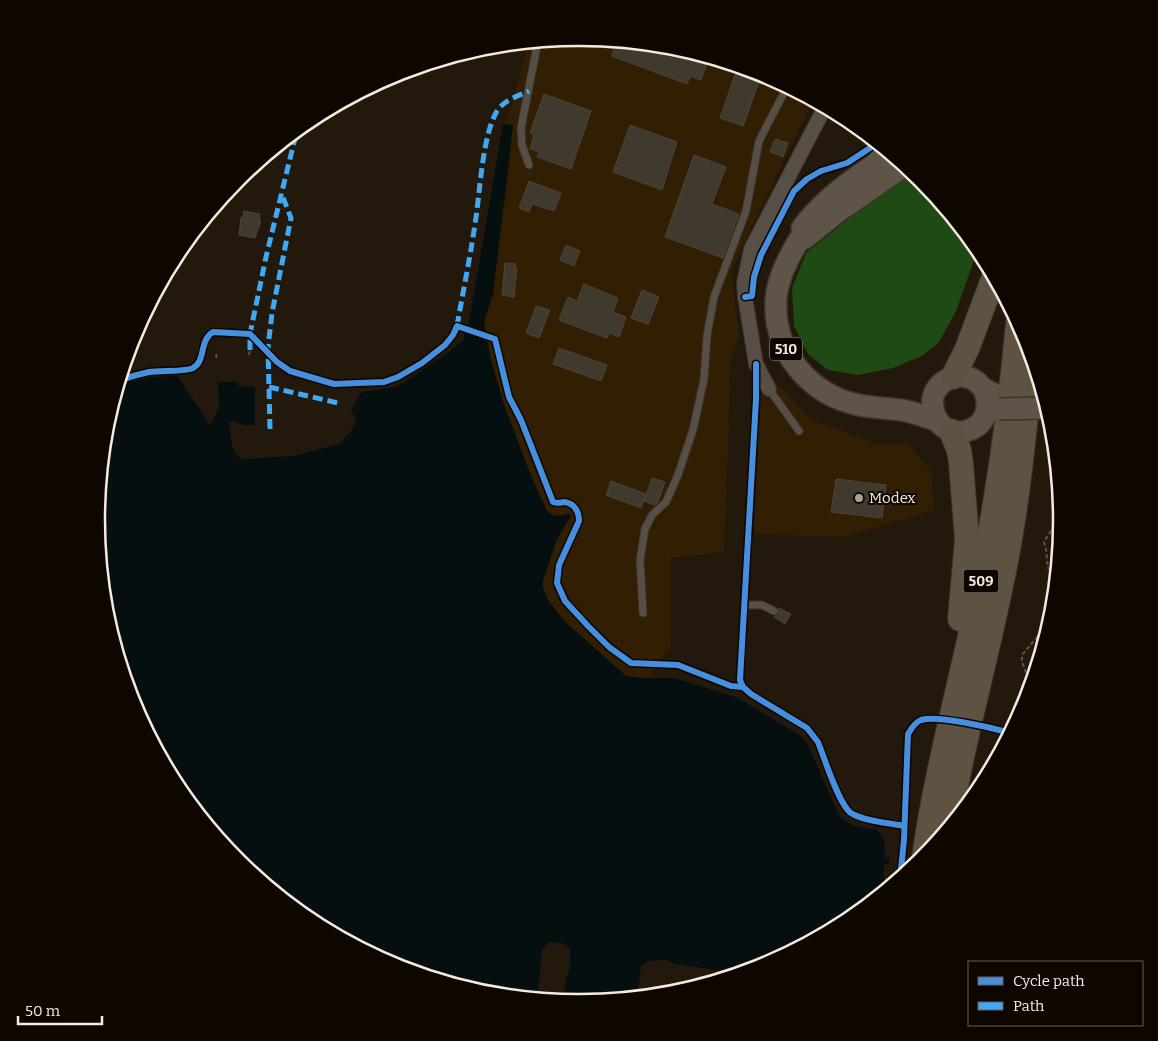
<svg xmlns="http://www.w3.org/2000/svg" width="1158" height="1041" viewBox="0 0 1158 1041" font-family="Bitter,serif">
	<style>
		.built { fill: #321f03 }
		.forest { fill: #204a14 }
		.water { fill: #050f0f }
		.building { fill: #40392e; stroke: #4c443a }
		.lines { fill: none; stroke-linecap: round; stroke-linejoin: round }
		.lane-casing { stroke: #3a332b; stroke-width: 9 }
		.street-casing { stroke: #3a332b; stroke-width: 16 }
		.primary-casing { stroke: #3a332b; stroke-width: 24 }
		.highway-casing { stroke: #3a332b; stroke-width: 26 }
		.path { stroke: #5b544c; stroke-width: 2; stroke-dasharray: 4 2.5; stroke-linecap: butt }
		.lane { stroke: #574f46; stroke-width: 7 }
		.street { stroke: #574f46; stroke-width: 14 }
		.primary { stroke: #5e5447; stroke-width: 21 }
		.highway { stroke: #5e5343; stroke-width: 24 }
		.primary-bridge-casing { stroke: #3a332b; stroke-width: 24; stroke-linecap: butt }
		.primary-bridge { stroke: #5e5447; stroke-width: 21 }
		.quiet { stroke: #3fa9f5; stroke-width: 5; stroke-dasharray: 10 5; stroke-linecap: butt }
		.cycleway-casing { stroke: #0d0601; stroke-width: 9 }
		.cycleway { stroke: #468fdf; stroke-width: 6 }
		.poi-dot { fill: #aca194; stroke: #0d0601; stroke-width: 2 }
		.labels { text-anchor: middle; stroke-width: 4; stroke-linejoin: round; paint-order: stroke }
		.shield { fill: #0d0601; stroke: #b0a69b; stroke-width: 1 }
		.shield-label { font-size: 14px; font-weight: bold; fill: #f6eadd }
		.poi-label { font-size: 15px; fill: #f6eadd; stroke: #0d0601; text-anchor: start }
		.rim { fill: none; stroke: #f6eadd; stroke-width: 2.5 }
	</style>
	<rect width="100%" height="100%" fill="#22190c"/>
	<g class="built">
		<path d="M579,38L674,47L764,74L813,101L751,228L732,272L739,339L731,356L724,552L671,558V646L649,678L626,676L564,621L548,600L543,588V580L557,539L571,516L569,514L554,516L547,511L531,476L502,399L490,356L484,321L493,294L510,161L513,125L506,124L529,42Z"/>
		<path d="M779,385L812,420L874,443H907L931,471L934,510L844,537L754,534L761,391Z"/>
	</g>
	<path class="forest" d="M914,174L921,179L978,249L956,311L939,342L922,356L893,368L858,375L828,370L808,354L794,326L792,288L806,253L882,192Z"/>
	<path class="water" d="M503,124L513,125L493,294L484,321L490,356L502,399L531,476L547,511L554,516L569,514L571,516L557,539L543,580V588L548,600L564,621L626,676L641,678H674L738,698L802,737L808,745L840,817L854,826L877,830L884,840L885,858L889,857V864L884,865V892L847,922L764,967L744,973L722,971L676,964L666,960L647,961L641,966L637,998L579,1003H571C559,991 568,979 570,965C571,959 570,954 570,948L562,943L549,942L542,950L537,999L484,994L394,967L310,922L237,862L177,789L133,705L105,614L96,520L105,426L118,385L153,377L177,376L210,425L219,408L218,382H238V386L255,387V425H248L246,426L233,421L229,423C231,434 230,452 241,459L295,456L341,443L354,427L356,420L351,410L362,392L396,387L405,382L453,349L463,340L469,322Z"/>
	<g class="building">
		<path d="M598,39L674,47L709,58L701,80L690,76L687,84L612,56L614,49L598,42Z"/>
		<path d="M738,66L762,74L743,126L720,118Z"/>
		<path d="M544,94L591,111L571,169L537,157L539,152L530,149L534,135L530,133Z"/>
		<path d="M630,125L677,142L662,190L613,172Z"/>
		<path d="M775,139L788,143L783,157L770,152Z"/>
		<path d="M694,155L726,167L712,204L739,214L723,258L665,237Z"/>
		<path d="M529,181L561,193L554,211L532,204L529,212L519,208Z"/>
		<path d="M244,211L260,214L259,221H261L255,238L239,235L241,217L243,218Z"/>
		<path d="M566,245L580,251L574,266L560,260Z"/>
		<path d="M505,263L516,264L515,268H517L514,297L502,295Z"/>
		<path d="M584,284L618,298L613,312L626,317L619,337L609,333L607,338L559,320L568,297L577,301Z"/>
		<path d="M642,290L659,297L648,324L631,318Z"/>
		<path d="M536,306L550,310L539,338L526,333Z"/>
		<path d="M559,348L607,365L601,381L553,364Z"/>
		<path d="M652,478L665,482L658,502L655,505L644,501Z"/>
		<path d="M836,479L886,485L882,518L831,512Z"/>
		<path d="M611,481L646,494L641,508L606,495Z"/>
		<path d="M779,608L791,614L785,624L774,617L778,614Z"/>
	</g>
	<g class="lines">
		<g class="lane-casing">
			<g id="lane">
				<path d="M529,165L522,145L521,128L538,41"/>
				<path d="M769,389L799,431"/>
				<path d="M744,605H762L774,611"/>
				<path d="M643,613L640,560L645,529L652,515L666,502L678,475L693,430L704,379L707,336L714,297L746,211L759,141L787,87"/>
			</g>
		</g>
		<g class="street-casing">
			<g id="street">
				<path d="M872,139L880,161L885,164"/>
				<path d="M769,389L756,364L745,297L744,283L751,249L825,107"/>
			</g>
		</g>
		<g class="primary-casing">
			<g id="primary">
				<path d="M904,166L836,213L805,238L799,240C788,258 777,279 776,300C773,352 810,395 859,405C873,408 887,408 901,410C914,412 926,417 938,421"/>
				<path d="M802,228C825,197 859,175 890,154"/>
				<path d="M984,390C1002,434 938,449 933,407C931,398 935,389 942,383C952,375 967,374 977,382C980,385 982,388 986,390C990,393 995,394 1000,396"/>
			</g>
		</g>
		<g class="highway-casing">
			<g id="highway">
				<path d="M953,377L967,349L994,277"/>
				<path d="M951,431L959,450L961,463L967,540L960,619"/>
				<path d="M949,827C961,747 984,669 1000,590C1017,514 1024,435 1032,357"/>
				<path d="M924,858C935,777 957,698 974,618C994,520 1009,422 1018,323"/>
			</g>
		</g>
		<g class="path">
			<path d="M249,355L250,350"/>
			<path d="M216,358L217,352"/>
			<path d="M1057,572L1048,568L1046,549L1044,542L1052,529L1062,519"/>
			<path d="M1031,685L1022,662V655L1039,635L1048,630"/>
		</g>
		<use href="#lane" class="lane"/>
		<use href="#street" class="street"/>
		<use href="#primary" class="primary"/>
		<use href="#highway" class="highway"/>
		<g class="primary-bridge-casing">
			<path id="primary-bridge" d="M999,409L1047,408"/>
		</g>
		<use href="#primary-bridge" class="primary-bridge"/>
		<g class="quiet">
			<path d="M457,326C463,292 470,258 475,224C480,194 482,136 497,111C504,100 518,96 529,91"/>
			<path d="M250,350V334L266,257L297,130"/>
			<path d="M269,387L338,403"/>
			<path d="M270,429L268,347L272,313L291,218L282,195"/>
		</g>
		<g class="cycleway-casing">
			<g id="cycleway">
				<path d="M745,297L752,296L754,277L761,255L794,191L807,179L821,171L847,163L870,148"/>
				<path d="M756,364V399L740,680L743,687L751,694L807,728L818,742C824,757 839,805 851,813C863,821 889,823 904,826"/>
				<path d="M119,381C129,377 139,374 149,372C160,370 186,372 193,368C206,361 199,340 213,332L250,334L277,362L290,371L334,384L384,382L398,377L422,363L445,345L453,335L457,326L495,339L509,397L521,420L553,502C558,504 561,502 565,502C575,504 579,512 579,521L559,565L557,583L565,601L588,626L609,647L631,663L678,665L731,686L743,687"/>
				<path d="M900,879L904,840L908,734C911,729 915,722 921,720C938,715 993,728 1011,733"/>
			</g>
		</g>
		<use href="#cycleway" class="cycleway"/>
	</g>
	<circle class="poi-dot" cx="859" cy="498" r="5"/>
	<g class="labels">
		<g class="shield">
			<rect x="770" y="337.5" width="32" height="23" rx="4"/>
			<rect x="963.5" y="569.5" width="35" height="23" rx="4"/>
		</g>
		<g class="shield-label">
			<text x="786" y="354">510</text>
			<text x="981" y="586">509</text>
		</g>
		<g class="poi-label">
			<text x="869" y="503">Modex</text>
		</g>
	</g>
	<path d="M0 0H1158V1041H0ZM105 520a474 474 0 1 1 948 0a474 474 0 1 1-948 0Z" fill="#0d0601" fill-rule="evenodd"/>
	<path class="rim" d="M105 520a474 474 0 1 1 948 0a474 474 0 1 1-948 0Z"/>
	<rect x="968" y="961" width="175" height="65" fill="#0d0601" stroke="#6a6159"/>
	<rect x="978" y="977" width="25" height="8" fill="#468fdf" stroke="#6a6159"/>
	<text x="1013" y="986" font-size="15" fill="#f6eadd">Cycle path</text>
	<rect x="978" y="1002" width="25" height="8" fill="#3fa9f5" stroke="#6a6159"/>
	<text x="1013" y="1011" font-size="15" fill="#f6eadd">Path</text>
	<path d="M18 1016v8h84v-8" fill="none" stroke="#f6eadd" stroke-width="2.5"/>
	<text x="25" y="1016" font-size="15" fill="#f6eadd" stroke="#0d0601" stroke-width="4" paint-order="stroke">50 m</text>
</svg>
